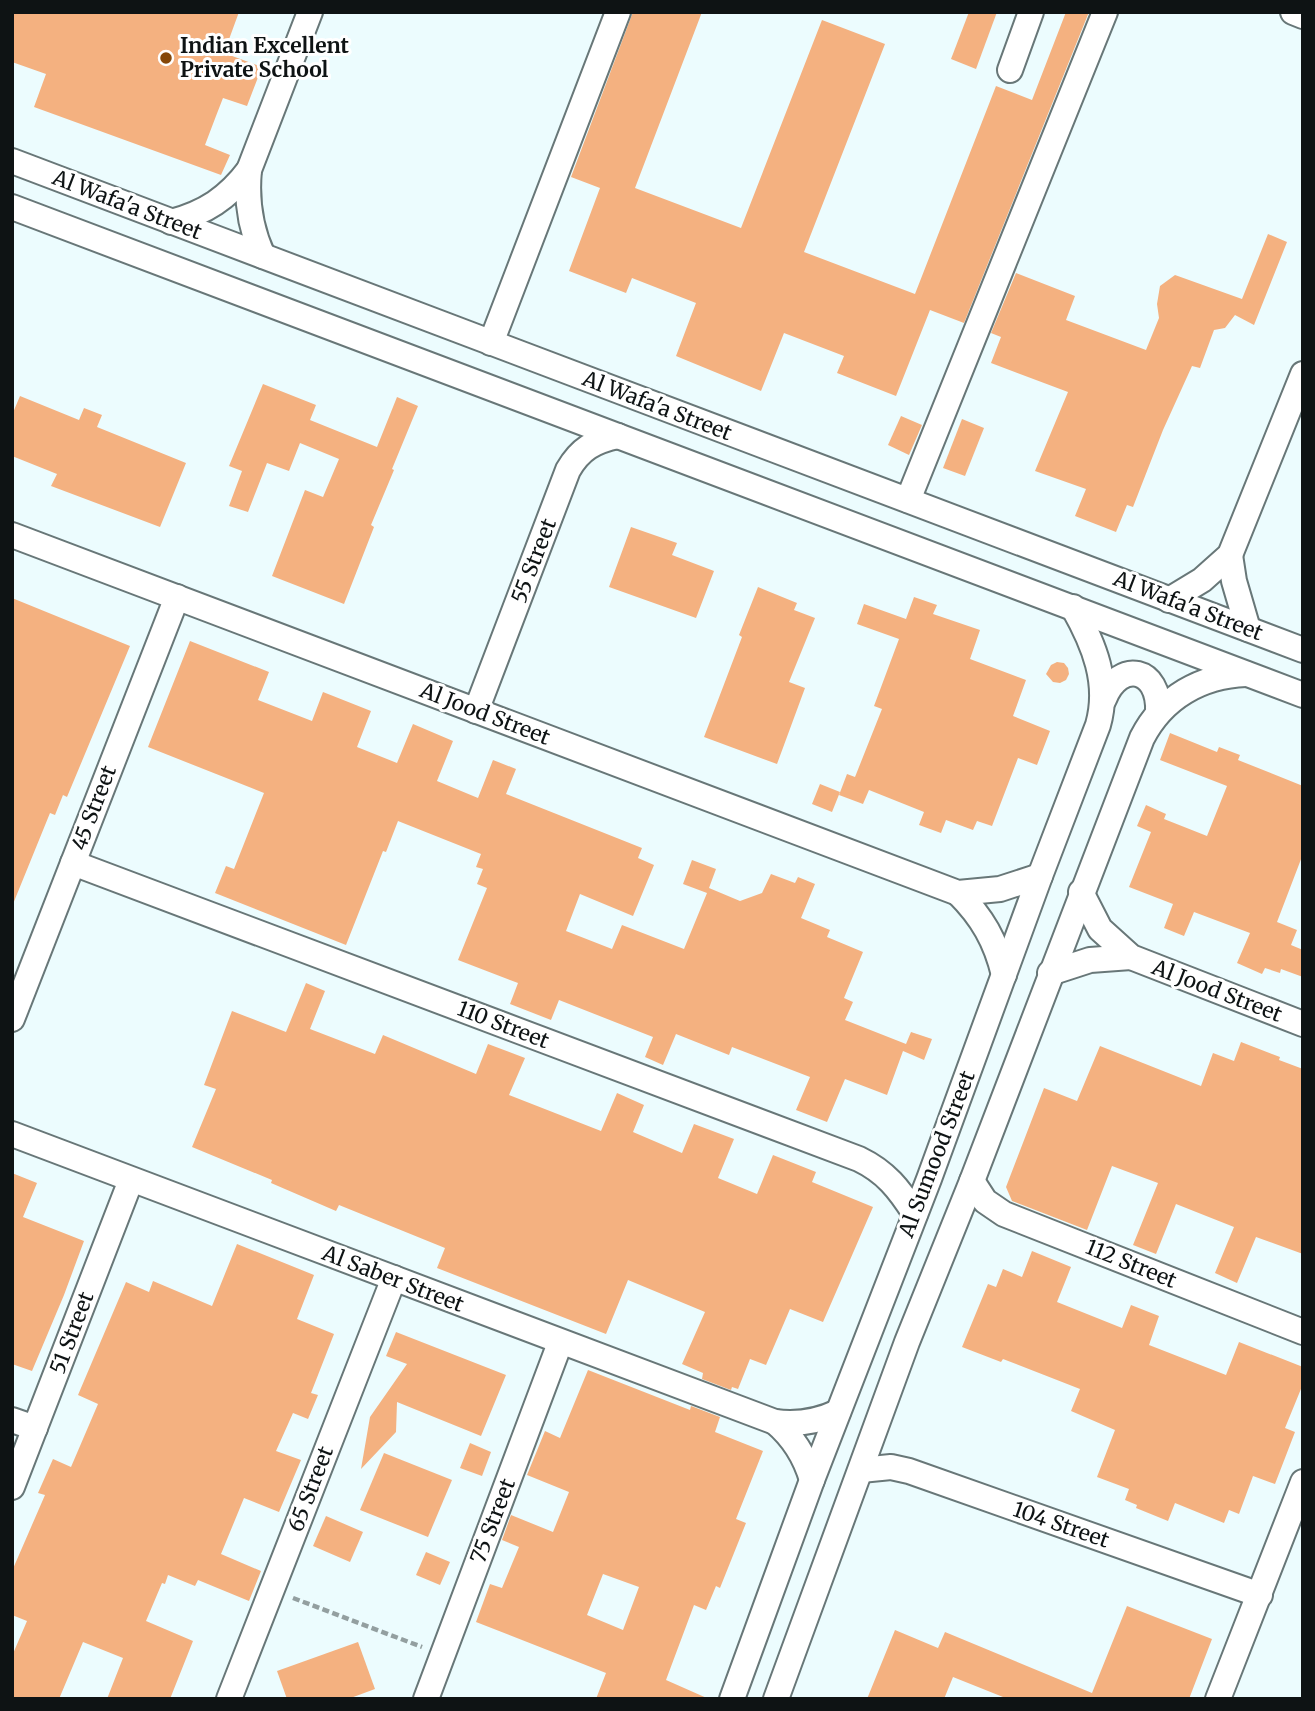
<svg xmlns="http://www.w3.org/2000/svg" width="1315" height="1711" viewBox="0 0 1315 1711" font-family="Merriweather,serif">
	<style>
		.building { fill: #f4b180; fill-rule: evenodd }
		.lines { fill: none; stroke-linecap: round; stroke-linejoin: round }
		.minor-casing { stroke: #687778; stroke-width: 28 }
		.path { stroke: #939fa0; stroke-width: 4.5; stroke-dasharray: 7 3.5; stroke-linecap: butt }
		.minor { stroke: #fff; stroke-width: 24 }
		.poi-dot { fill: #854709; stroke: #fff; stroke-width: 2.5 }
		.labels { text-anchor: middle; stroke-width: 6; stroke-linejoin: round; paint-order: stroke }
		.poi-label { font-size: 21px; font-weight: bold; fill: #0e1314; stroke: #fff; text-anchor: start }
		.street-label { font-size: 21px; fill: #0e1314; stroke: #fff }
	</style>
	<rect width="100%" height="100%" fill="#ecfcfe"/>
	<g class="building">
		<path d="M12,12H239L224,53L262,67L247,106L223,98L216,116L205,145L230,155L221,175L34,107L46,74L12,62Z"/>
		<path d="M633,12H702L635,188L741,228L822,20L885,44L804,252L915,294L996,86L1032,100L1066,12H1089L964,323L930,310L896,396L837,373L844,356L784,333L761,391L676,356L696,303L632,278L626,293L569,271L600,188L571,177Z"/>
		<path d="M969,12H997L976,69L951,59Z"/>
		<path d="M1268,234L1287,242L1254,325L1235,315L1225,328L1214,330L1200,368L1192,366L1163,430L1133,507L1127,505L1116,532L1075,516L1086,489L1035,471L1068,392L991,363L1001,337L991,333L1016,273L1075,296L1066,320L1146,350L1159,318L1157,304L1160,286L1175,275L1242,299Z"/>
		<path d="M263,384L316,405L310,420L377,447L397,397L418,406L392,469L394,470L371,525L374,527L344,604L272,576L305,490L323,497L339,459L300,443L289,471L267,463L248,512L229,506L242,471L229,466Z"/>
		<path d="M20,396L79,420L84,408L102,415L97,427L186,463L160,527L51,486L57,474L12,456V415Z"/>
		<path d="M901,416L922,425L909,455L888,445Z"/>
		<path d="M962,419L984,428L965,476L943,468Z"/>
		<path d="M631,527L677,543L672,555L714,571L696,618L609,587Z"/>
		<path d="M758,587L797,603L794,610L815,618L789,682L805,688L777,764L704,737L742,637L739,635Z"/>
		<path d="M914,597L937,605L933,614L980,630L970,659L1026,680L1013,716L1050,731L1037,765L1018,758L992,826L977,821L973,830L946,820L941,833L919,825L924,812L869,790L863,804L839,795L847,774L855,777L882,709L874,706L899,639L857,624L864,604L906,619Z"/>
		<path d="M12,598L130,646L67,797L63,795L55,815L50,813L13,904Z"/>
		<path d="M190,641L269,672L258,700L312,721L323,692L371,711L357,747L397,763L413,724L453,741L437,781L478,798L493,760L516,769L506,794L642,848L638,858L654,865L633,916L580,894L566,931L612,949L622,925L684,949L707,893L683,884L692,860L716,869L709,888L740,901L762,893L771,874L795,883L798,877L815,884L801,918L830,930L827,937L863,952L844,998L853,1002L845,1020L906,1044L911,1032L932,1039L924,1060L903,1051L887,1095L845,1079L827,1122L796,1110L810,1077L732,1047L729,1055L676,1034L663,1065L645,1057L653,1037L559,1000L551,1020L510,1004L518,983L458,960L487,888L477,884L483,869L476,867L481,854L398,821L386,852L383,851L346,945L215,893L226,866L234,869L264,793L148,747Z"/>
		<path d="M1057,662L1064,663L1068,668L1069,674L1066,680L1060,683L1053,682L1046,674L1051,665Z"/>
		<path d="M1170,733L1217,752L1219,747L1240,755L1238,760L1303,786V854L1277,922L1297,930L1291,945L1303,950V977L1281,969L1280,973L1265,968L1262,974L1237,963L1250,933L1194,912L1184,936L1164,928L1173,904L1129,887L1151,832L1137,826L1146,805L1166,814L1164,819L1207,836L1227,786L1160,760Z"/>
		<path d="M820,784L840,792L832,812L812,804Z"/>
		<path d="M306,983L325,991L310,1029L375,1054L383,1035L476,1074L488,1044L525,1058L509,1095L601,1131L617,1093L644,1105L633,1132L682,1153L694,1124L734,1139L718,1178L757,1194L773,1155L816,1172L812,1182L873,1207L823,1322L790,1309L766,1365L750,1359L738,1389L732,1387L731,1390L702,1379L703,1373L682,1364L705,1312L628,1280L606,1334L437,1268L445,1248L339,1205L336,1211L271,1183L272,1180L192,1147L216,1089L204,1085L232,1011L286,1032Z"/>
		<path d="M1241,1042L1280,1057L1279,1060L1303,1069V1254L1256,1237L1237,1283L1215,1273L1234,1227L1176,1204L1156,1254L1133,1245L1158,1183L1112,1166L1087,1230L1012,1201L1006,1187L1044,1088L1077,1101L1100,1046L1201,1086L1213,1053L1234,1061Z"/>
		<path d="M12,1173L37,1183L23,1217L84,1241L64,1295L32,1371L12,1364Z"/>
		<path d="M237,1244L314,1275L297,1319L334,1334L311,1393L318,1395L308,1419L293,1413L276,1451L301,1460L279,1512L244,1498L221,1554L261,1571L249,1601L198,1580L195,1586L168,1575L165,1584L162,1583L146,1621L193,1641L170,1699H107L123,1658L83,1642L59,1699H12V1656L27,1621L12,1615V1571L45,1495L38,1493L53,1459L71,1467L98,1404L78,1395L126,1282L149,1292L153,1281L212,1306Z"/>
		<path d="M1032,1251L1071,1267L1057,1302L1122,1328L1131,1305L1159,1316L1149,1345L1226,1375L1239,1342L1303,1367V1384L1285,1428L1295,1432L1275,1484L1253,1476L1239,1514L1229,1510L1224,1523L1175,1503L1168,1521L1136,1508L1137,1505L1125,1500L1129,1489L1097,1477L1115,1430L1071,1411L1080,1389L1003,1359L1001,1362L962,1347L988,1284L996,1287L1003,1269L1022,1277Z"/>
		<path d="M396,1332L506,1375L481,1436L397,1402L396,1432L361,1469L370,1417L407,1364L386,1356Z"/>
		<path d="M588,1370L690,1410L691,1406L720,1417L715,1432L763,1451L736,1519L746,1523L720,1588L716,1586L706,1610L694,1605L666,1680L709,1699H596L606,1673L476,1622L490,1584L502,1588L519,1547L502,1540L511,1515L553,1532L569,1492L527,1475L545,1431L560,1438ZM603,1574L639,1587L623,1630L587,1615Z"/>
		<path d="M470,1443L491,1452L482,1476L460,1468Z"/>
		<path d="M384,1453L452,1480L428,1537L360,1510Z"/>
		<path d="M326,1516L363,1532L350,1562L313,1546Z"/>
		<path d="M426,1552L450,1562L440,1585L416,1575Z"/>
		<path d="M1127,1606L1212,1639L1189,1699H1008L953,1677L944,1699H867L895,1630L938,1648L945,1632L1092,1693Z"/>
		<path d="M358,1642L375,1689L348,1699H287L277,1671Z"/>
	</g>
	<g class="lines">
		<g class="minor-casing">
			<g id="minor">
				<path d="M1293,12L1303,16"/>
				<path d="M1010,70L1031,12"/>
				<path d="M12,161L1303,650"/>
				<path d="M12,207L1303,695"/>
				<path d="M171,222C205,213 228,198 249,170"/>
				<path d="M263,256C250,228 246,201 249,170L310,12"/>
				<path d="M491,343L618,12"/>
				<path d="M908,500L1105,12"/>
				<path d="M12,535L958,893L1000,889L1040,876"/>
				<path d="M1230,555L1234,581L1248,629"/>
				<path d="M1169,600L1202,580L1230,555L1303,374"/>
				<path d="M1104,699C1120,659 1160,668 1158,712"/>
				<path d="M476,711L568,470C580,449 594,441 618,436"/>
				<path d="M73,863L859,1159C886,1172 899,1189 915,1214"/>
				<path d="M1081,892L1100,929L1131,957L1303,1024"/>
				<path d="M958,893C982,917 996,941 1004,975"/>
				<path d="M1050,973L1090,960L1131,957"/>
				<path d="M12,1019L177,597"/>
				<path d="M12,1134L775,1422C798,1425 817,1422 838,1412"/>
				<path d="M972,1181L985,1201L1004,1214L1303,1332"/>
				<path d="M12,1420L35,1428"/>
				<path d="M775,1422C794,1438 805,1456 812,1480"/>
				<path d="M861,1470L891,1467L909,1471L1260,1595"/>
				<path d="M12,1487L131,1180"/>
				<path d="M229,1699L394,1278"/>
				<path d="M426,1699L560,1343"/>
				<path d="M732,1699L812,1480L929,1179L1040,876L1098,725C1110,683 1094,644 1073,607"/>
				<path d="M776,1699L907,1342L972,1181L1142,738C1163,697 1201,676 1246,674"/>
				<path d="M1218,1699L1303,1482"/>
			</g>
		</g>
		<path class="path" d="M293,1598L422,1647"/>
		<use href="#minor" class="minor"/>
	</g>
	<circle class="poi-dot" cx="166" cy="58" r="7"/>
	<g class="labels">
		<g class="poi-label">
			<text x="180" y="53">Indian Excellent<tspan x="180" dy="24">Private School</tspan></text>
		</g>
		<g class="street-label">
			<text transform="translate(127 205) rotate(21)" y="7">Al Wafa'a Street</text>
			<text transform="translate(657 406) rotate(21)" y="7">Al Wafa'a Street</text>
			<text transform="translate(534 561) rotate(-69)" y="7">55 Street</text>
			<text transform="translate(1188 606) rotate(21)" y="7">Al Wafa'a Street</text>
			<text transform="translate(485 714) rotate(21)" y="7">Al Jood Street</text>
			<text transform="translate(94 808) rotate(-69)" y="7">45 Street</text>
			<text transform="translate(1217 991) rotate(21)" y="7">Al Jood Street</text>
			<text transform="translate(503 1025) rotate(21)" y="7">110 Street</text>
			<text transform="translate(937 1154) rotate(-69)" y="7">Al Sumood Street</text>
			<text transform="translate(1131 1264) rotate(22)" y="7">112 Street</text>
			<text transform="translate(393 1279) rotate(21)" y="7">Al Saber Street</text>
			<text transform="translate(72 1333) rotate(-69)" y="7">51 Street</text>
			<text transform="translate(311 1489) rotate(-69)" y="7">65 Street</text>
			<text transform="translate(493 1521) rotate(-69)" y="7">75 Street</text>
			<text transform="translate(1061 1525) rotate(19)" y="7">104 Street</text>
		</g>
	</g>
	<rect width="1315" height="1711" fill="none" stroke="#0e1314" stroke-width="28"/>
</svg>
